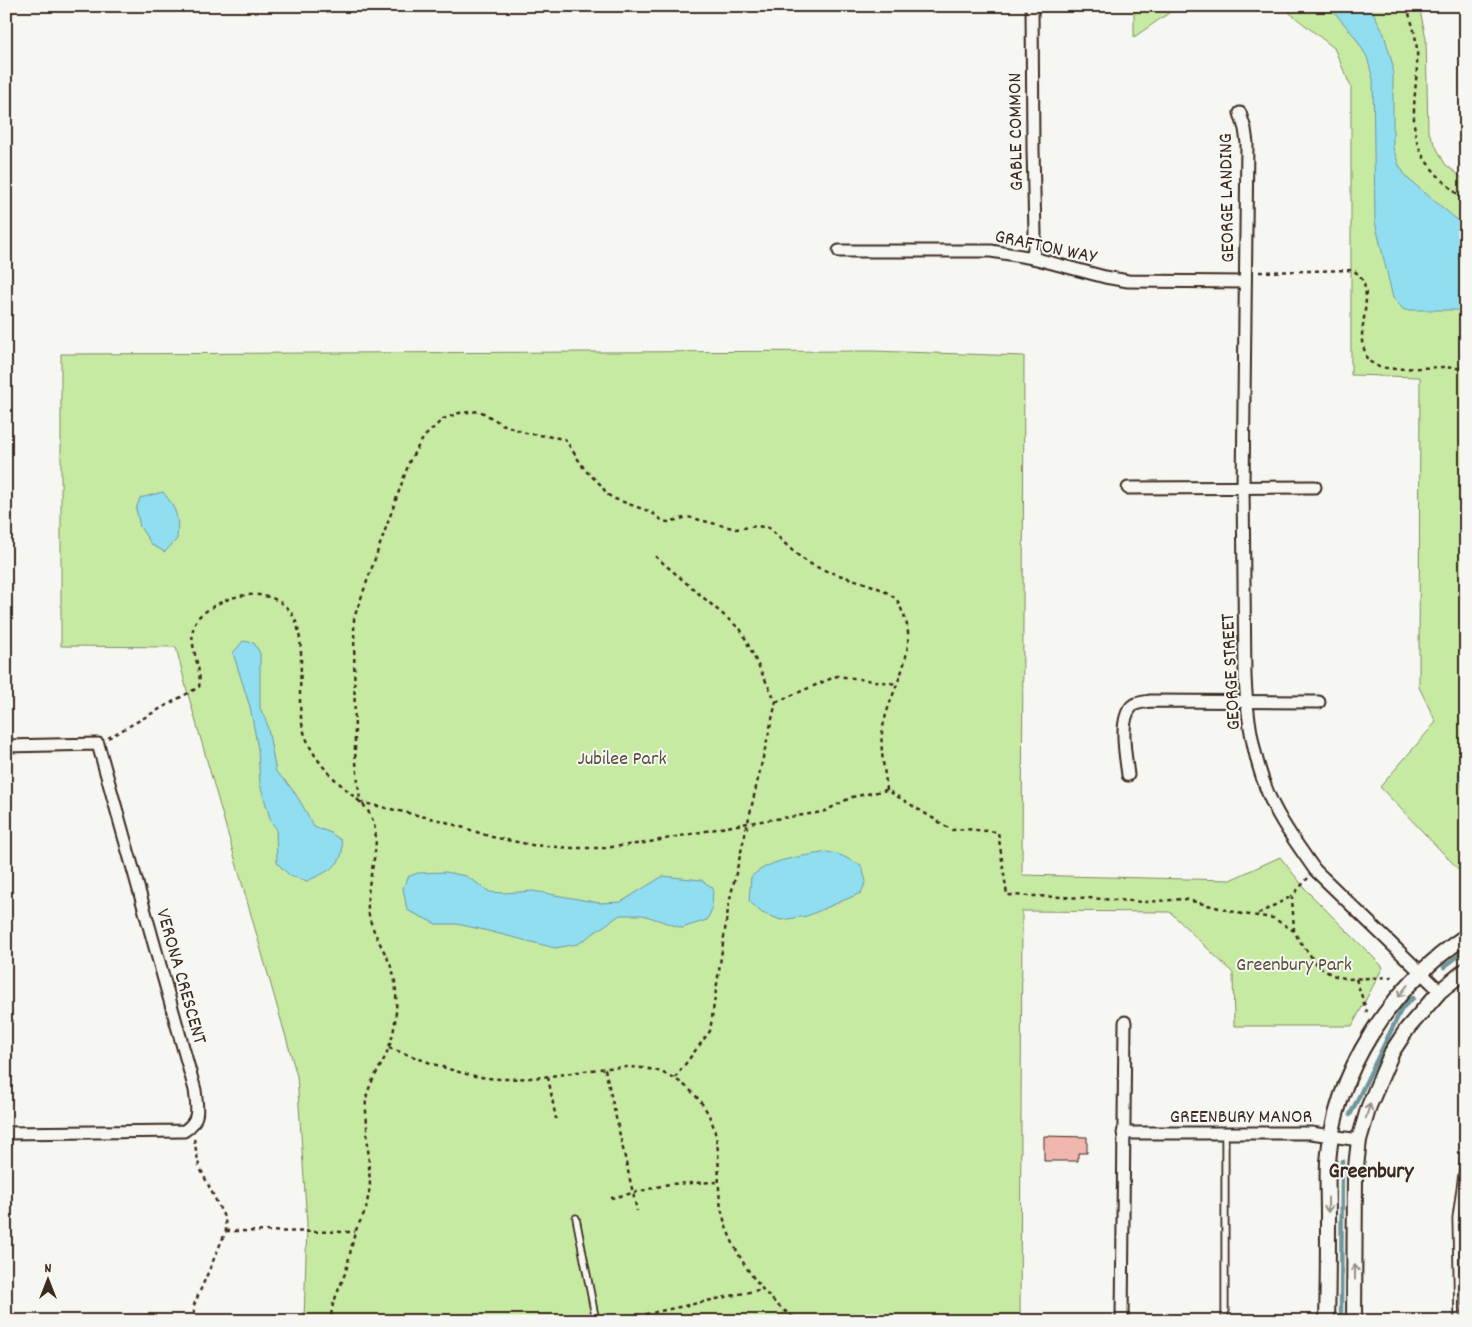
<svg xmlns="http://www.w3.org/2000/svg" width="1472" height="1327" viewBox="0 0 1472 1327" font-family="Dekko,sans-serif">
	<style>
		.green { fill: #c7eaa3; stroke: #818a60 }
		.water { fill: #91def0; stroke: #6f969c }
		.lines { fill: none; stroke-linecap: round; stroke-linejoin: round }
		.stream { stroke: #6f969c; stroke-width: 4.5 }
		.building { fill: #f1b6ae; stroke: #3b2a1e }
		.service-casing { stroke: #3b2a1e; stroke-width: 9 }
		.minor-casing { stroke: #3b2a1e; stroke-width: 15 }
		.tertiary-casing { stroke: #3b2a1e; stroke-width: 18 }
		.path { stroke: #3b2a1e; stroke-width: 2.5; stroke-dasharray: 4 4; stroke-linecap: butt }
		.service { stroke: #f6f6f2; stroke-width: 5.5 }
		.minor { stroke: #f6f6f2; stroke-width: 11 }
		.tertiary { stroke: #f6f6f2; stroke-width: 14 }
		.oneway { stroke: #989088 }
		.labels { text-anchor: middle; stroke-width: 4; stroke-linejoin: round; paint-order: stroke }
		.street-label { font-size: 20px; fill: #3b2a1e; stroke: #f6f6f2 }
		.park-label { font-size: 20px; fill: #575039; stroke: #f6f6f2 }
		.quarter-label { font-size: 22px; font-weight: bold; fill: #3b2a1e; stroke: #f6f6f2 }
	</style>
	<rect width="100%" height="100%" fill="#f6f6f2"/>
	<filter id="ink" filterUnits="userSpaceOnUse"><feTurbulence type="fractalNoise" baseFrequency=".02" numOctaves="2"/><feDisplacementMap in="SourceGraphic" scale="10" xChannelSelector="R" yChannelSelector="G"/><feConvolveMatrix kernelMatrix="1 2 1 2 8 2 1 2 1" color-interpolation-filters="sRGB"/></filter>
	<g filter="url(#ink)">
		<g class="green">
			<path d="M1134,6H1179L1134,37Z"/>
			<path d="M1281,6H1419L1426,38L1428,131L1445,164L1466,181V877L1380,787L1436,722L1419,687L1420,377L1351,375V87L1334,48Z"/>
			<path d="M872,351L1024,356L1022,875L1230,880L1280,857L1307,891L1383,967L1352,1026H1234L1233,973L1170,912L1022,911L1020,1321H304L307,1223L297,1076L186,687L176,647L61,646V354Z"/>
		</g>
		<g class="water">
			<path d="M1329,6H1370L1384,34L1393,66V148L1399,165L1407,178L1466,227V310H1404L1393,298L1375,222L1373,79L1367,57L1355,37Z"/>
			<path d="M163,492C177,510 179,517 177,539L165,552L152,545L140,527L136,509L140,498Z"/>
			<path d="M243,641L254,643L260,653V708L267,723L276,772C294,787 303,806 314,827L329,832L341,840C348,865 326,872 307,881L290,876L277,863L276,828L271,822L260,784L258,749L250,707L233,653Z"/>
			<path d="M1466,745V796L1459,777Z"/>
			<path d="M827,852L838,854L861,865L866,881L861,893L807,916L781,920L762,913L749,901L751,877C771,858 801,857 827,852Z"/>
			<path d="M446,872L466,876L490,892L504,893L533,891L600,903L621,902L663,876L701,880L713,888L712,909L707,920L682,928L643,915H620L578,944L555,948L480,929L457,924H436L407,910L403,888L409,876L418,873Z"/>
		</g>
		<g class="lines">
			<g class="stream">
				<path d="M1444,967L1466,950"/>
				<path d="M1350,1115L1402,1008L1413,998"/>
				<path d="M1341,1321L1342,1161"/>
			</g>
		</g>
		<path class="building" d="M1044,1136L1087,1137V1153H1078V1161H1044Z"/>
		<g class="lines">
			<g class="service-casing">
				<g id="service">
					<path d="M1225,1133V1321"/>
					<path d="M576,1218L596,1321"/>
					<path d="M1458,1321L1456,1218L1466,1144"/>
				</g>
			</g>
			<g class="minor-casing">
				<g id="minor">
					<path d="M1032,6L1033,149L1035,234L1033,258"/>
					<path d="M1240,113L1245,129L1247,143L1243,487L1245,677C1247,718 1253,759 1270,798C1281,823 1299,847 1315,870L1440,991"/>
					<path d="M839,251H991L1033,258L1105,277L1128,281L1245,282"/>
					<path d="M1128,488L1315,487"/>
					<path d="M6,746L98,744L195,1090C197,1108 201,1120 184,1131L6,1133"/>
					<path d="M1128,775C1126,758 1118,720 1132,706C1137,702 1145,702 1151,701L1319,702"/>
					<path d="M1123,1133H1311L1359,1140"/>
					<path d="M1122,1321L1125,1022"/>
				</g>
			</g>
			<g class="tertiary-casing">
				<g id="tertiary">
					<path d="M1327,1321C1328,1285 1328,1250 1328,1215C1328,1197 1327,1179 1328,1162C1335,1070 1391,987 1466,936"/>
					<path d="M1354,1321L1355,1176L1359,1140L1369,1106L1392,1052L1407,1029L1440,991L1466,970"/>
				</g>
			</g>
			<g class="path">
				<path d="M1406,6C1412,21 1416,35 1417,51C1419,82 1406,125 1422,154C1432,173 1450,187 1466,202"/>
				<path d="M913,7L950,6"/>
				<path d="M1259,272L1353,270C1376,285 1361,318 1362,341C1363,347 1366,354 1367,360L1379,367L1395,369L1443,367L1466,369"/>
				<path d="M655,556L741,630L776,702L729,903L710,1031L674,1079"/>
				<path d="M776,702L837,676L897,684"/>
				<path d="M108,738L199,687C203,666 185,642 196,621C199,615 205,612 211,608C238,589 285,587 297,625C307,658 294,697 304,732C312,757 328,774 348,791C354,797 363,803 368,811C387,841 365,876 368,908C370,935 391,955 395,982C398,1005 396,1031 387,1052C381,1068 369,1082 366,1099C365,1108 367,1118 367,1127C368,1147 369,1166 370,1186L366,1209L355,1232L346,1271L333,1304L330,1321"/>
				<path d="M887,790C885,771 880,752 882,733C887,693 921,653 903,613C901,609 899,602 896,599C878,583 842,578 819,568C799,560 784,542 769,528L757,526L736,529L688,517L668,522L663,521L651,512L615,499L608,495L600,484L585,470L565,439L526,433L502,424L480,411L459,413L443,419L424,437L410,460L354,618L355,752L360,802L443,821L492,837L532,845L572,848H605L644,843L748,823L823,812L852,797L887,790L952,830L965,829L998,832L1007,895L1088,898L1145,902L1184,899L1242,914L1273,918L1294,931L1299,940L1318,966L1332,975L1348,979L1392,977"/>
				<path d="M1258,914L1292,896"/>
				<path d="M1294,931L1292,896L1308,878"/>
				<path d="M1356,979L1367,1012"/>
				<path d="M389,1048C425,1060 463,1078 501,1079C518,1079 535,1078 551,1076C583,1072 632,1060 663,1073C690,1084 711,1108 716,1137C721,1161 716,1186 722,1212C730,1247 754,1284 780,1307C786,1312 792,1316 798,1321"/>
				<path d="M605,1069L633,1193L669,1184L717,1182"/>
				<path d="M548,1077L556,1119"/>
				<path d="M194,1139L199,1166L225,1219L226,1231L194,1305V1321"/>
				<path d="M611,1198L633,1193L637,1211"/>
				<path d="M226,1231L355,1232"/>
				<path d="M614,1321L763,1289"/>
			</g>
			<use href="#service" class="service"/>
			<use href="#minor" class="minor"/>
			<use href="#tertiary" class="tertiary"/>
		</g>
		<defs><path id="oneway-shaft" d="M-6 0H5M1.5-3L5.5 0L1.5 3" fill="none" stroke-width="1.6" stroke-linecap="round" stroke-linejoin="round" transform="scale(1.25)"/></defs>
		<g class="oneway">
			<use href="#oneway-shaft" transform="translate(1403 991) rotate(128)"/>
			<use href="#oneway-shaft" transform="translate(1368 1111) rotate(-73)"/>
			<use href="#oneway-shaft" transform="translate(1328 1205) rotate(90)"/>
			<use href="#oneway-shaft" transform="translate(1355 1272) rotate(-90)"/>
		</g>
	</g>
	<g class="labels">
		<g class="street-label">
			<text transform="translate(1014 132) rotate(-91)" y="7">GABLE COMMON</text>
			<text transform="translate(1225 198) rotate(-91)" y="7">GEORGE LANDING</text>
			<text transform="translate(1046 245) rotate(12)" y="7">GRAFTON WAY</text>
			<text transform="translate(1229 672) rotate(-93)" y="7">GEORGE STREET</text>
			<text transform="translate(183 976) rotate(74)" y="7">VERONA CRESCENT</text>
			<text x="1241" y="1122">GREENBURY MANOR</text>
		</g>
		<g class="park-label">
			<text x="622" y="764">Jubilee Park</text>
			<text x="1294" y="970">Greenbury Park</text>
		</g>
		<g class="quarter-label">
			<text x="1371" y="1177">Greenbury</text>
		</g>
	</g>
	<rect width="1472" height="1327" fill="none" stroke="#f6f6f2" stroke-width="25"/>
	<rect x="12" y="12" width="1447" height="1302" fill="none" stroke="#3b2a1e" stroke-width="2" filter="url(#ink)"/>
	<g transform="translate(48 1280)" stroke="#f6f6f2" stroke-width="4" paint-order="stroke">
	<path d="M0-4L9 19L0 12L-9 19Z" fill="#3b2a1e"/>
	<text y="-8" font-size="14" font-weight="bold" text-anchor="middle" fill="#3b2a1e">N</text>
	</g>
</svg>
